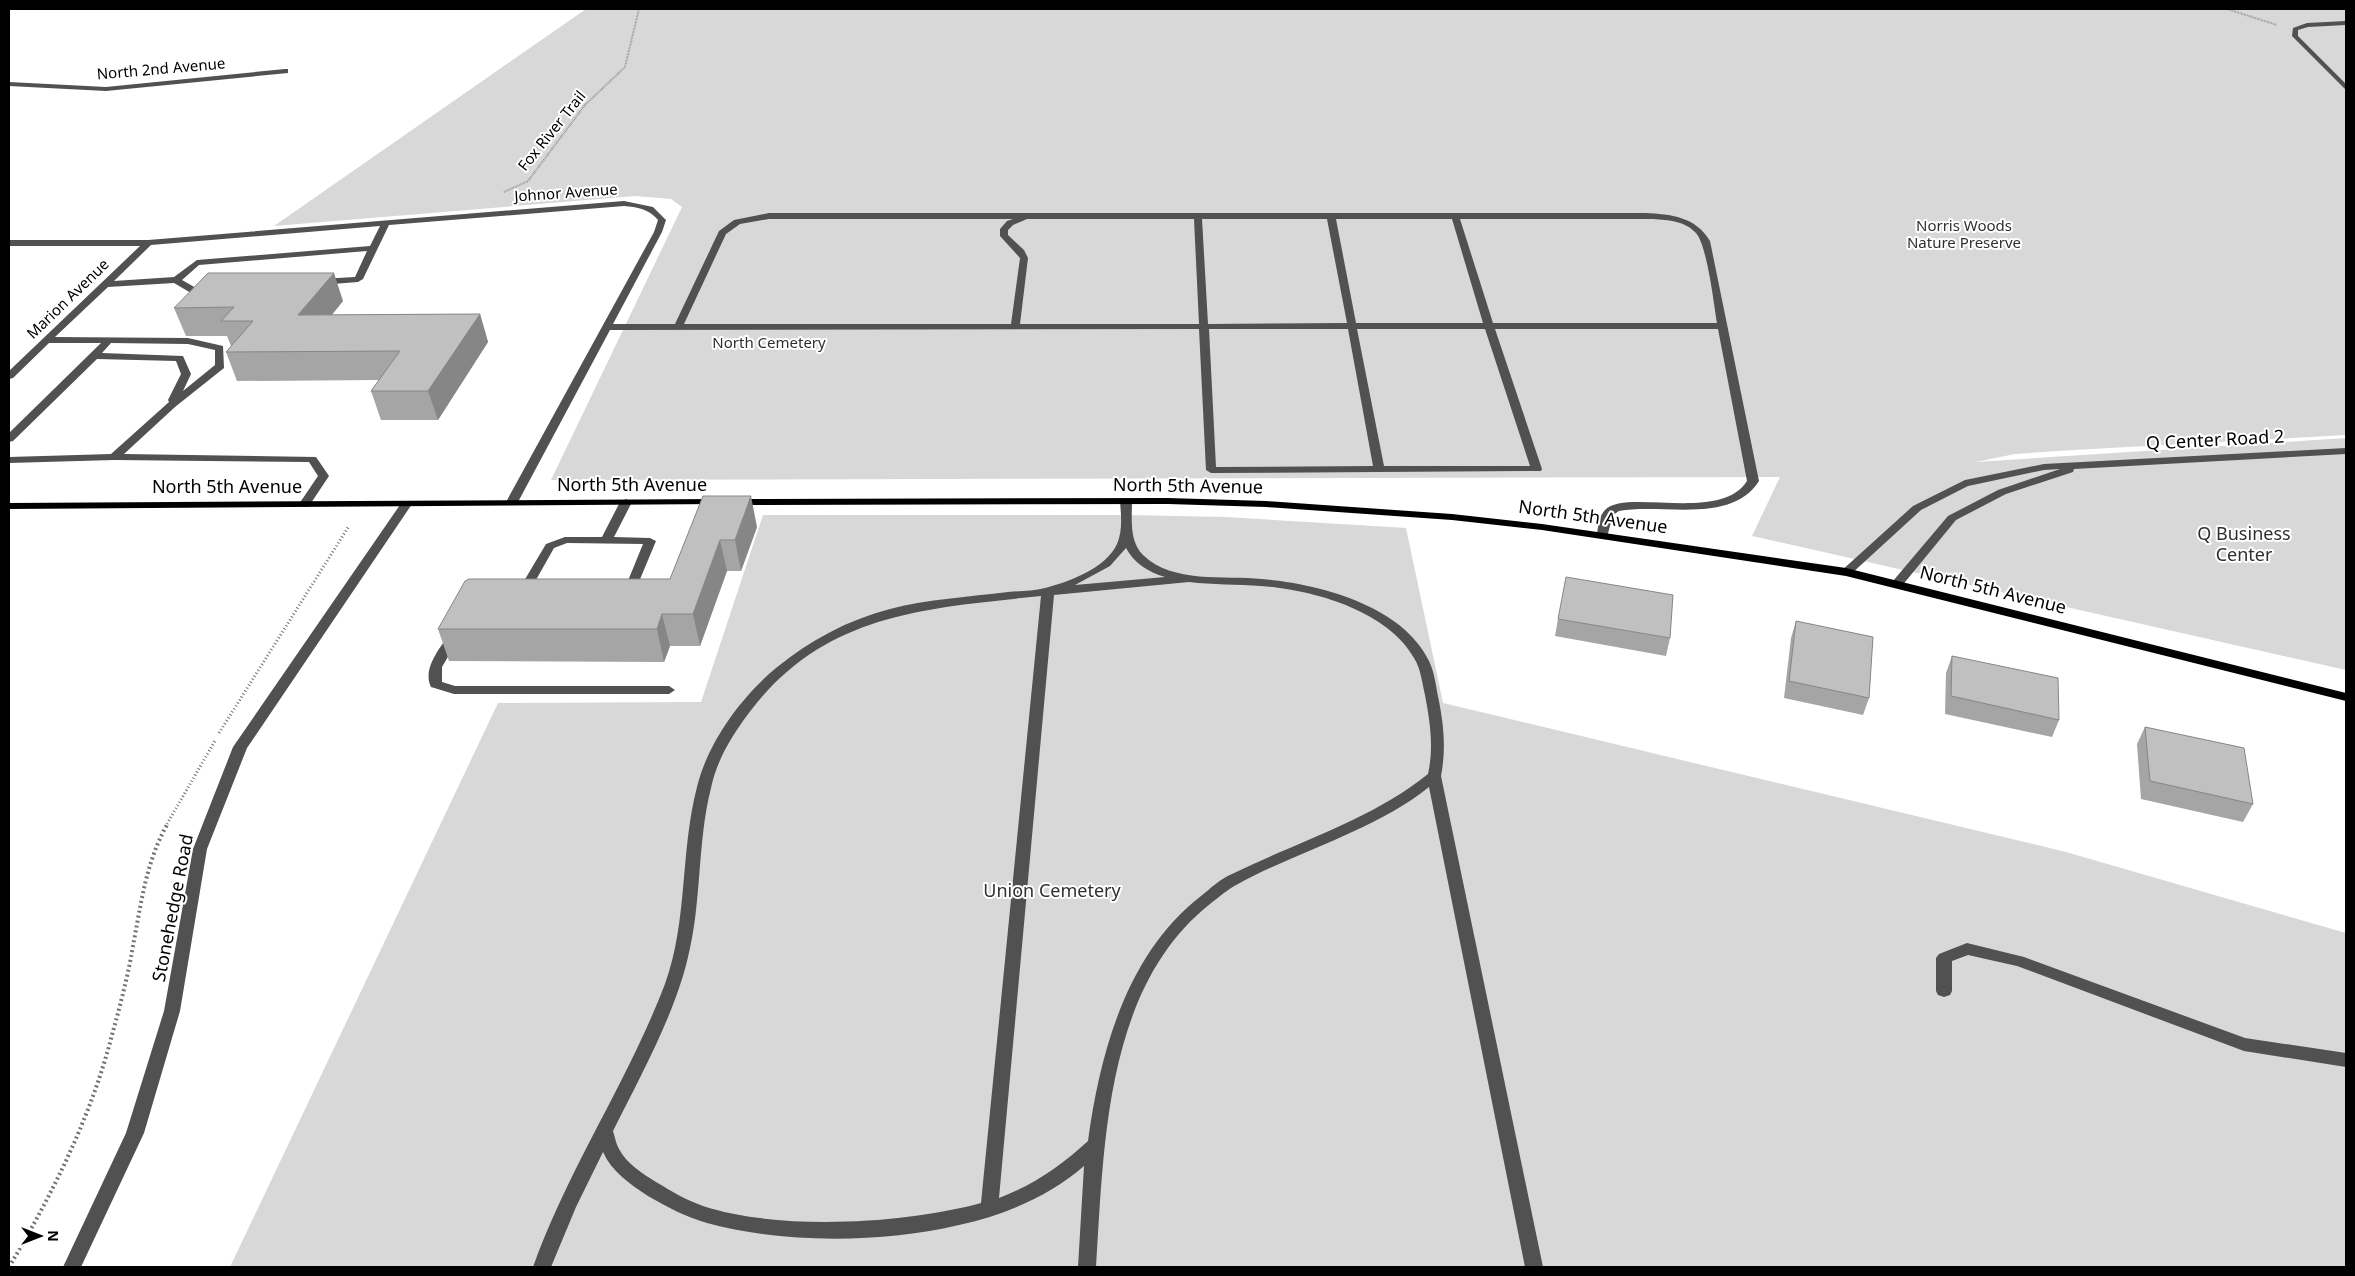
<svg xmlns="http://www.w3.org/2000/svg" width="2355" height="1276" viewBox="0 0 2355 1276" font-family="'Noto Sans',sans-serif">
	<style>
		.green { fill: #d8d8d8 }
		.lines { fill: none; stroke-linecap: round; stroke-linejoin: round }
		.path-far2 { stroke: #737373; stroke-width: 2; stroke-dasharray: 0.5 1; stroke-linecap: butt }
		.path-far1 { stroke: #737373; stroke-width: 3; stroke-dasharray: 1 2.5; stroke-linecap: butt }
		.path { stroke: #737373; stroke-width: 4; stroke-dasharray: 2 3; stroke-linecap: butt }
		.minor { fill: #515151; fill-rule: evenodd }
		.major { fill: #000; fill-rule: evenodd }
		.wall { fill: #a5a5a5 }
		.shaded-wall { fill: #868686 }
		.building { fill: #c0c0c0; stroke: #868686 }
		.labels { text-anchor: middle; stroke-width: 4; stroke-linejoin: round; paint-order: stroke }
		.far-street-label { font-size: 15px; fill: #000; stroke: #fff }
		.far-park-label { font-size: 15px; fill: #2f2f2f; stroke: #fff }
		.street-label { font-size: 18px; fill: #000; stroke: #fff }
		.park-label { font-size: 18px; fill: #2f2f2f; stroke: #fff }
	</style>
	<rect width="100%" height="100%" fill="#fff"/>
	<g class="green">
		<path d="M586,9H2346V435L2073,450L2015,454L1976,462L2346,438V670L1752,536L1780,477L551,480L682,207L671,199L635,196L274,226Z"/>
		<path d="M763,515H1126L1226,517L1406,528L1443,703L2066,852L2346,933V1267H230L498,703L701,702Z"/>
	</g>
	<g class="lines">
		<g class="path-far2">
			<path d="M2227,9L2277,25"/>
			<path d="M504,192L528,181L585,105L625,67L639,9"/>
		</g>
		<g class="path-far1">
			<path d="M219,733L349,526"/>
			<path d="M167,824L216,739"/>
		</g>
		<path class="path" d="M9,1267C52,1195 91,1117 112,1035C120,1006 128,976 133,946C141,904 146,861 168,823"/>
		<g class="minor">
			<path d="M2346,21V25L2308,27L2298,30V36L2346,84V90L2292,36L2293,28L2307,23Z"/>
			<path d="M285,69H288V73L106,91L9,86V82L106,87Z"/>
			<path d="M624,201L653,207L666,220L662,232L613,324H675L719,231L734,220L769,213H1645C1671,214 1696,217 1710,241L1759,481C1731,525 1662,503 1619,511L1613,515L1607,537H1599L1597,535C1598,526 1599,516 1605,510C1625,488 1721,523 1747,481L1718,329H1495L1542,469L1541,471L1211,473L1206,470L1199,329L610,330L518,502L512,505L508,504L506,502L654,232L658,220C649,209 637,207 624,206L389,225L363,279L358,282L320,285L315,282L320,279L355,277L367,251L199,265L182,280L196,288H210V292L191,293L174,283L108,287L55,337L188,338L223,346L224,368L175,407L124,454L316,457L329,476L309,506L305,507L299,504L318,476L309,462L114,460L9,463V457L111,454L169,402L168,400L181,374L176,361L97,359L13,441L9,442V433L101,343H49L13,378L9,379V371L140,246H9V240H148ZM769,219H1013L1007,221L1000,229V236L1020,258L1011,324H684L726,234L740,224ZM1027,219H1194L1199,324H1020L1028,258L1024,250L1008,235V230L1013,225ZM1202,219H1327L1347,323L1208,324ZM1336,219H1452L1483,323H1356ZM1460,219H1653C1669,220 1685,221 1696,233C1707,245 1714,305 1717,323H1493ZM380,226L370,246L197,260L174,277L114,281L151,245ZM1209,329H1348L1373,466L1216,467ZM1357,329H1485L1530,466H1384ZM111,343L188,344L215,350V365L183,391L191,374L183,356L102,353Z"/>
			<path d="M2346,448V454L2074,469L2073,472L2006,494L1956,520L1901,587H1893L1891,584L1893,581L1948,516L1998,490L2060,469L2044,470L1968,486L1921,510L1850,575H1842L1840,572L1913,506L1965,480L2044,464Z"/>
			<path d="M1126,498L1132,501C1132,519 1129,541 1143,555C1173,584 1224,575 1262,579C1318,584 1402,605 1429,661C1435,673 1436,688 1439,701C1444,727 1446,750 1441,776L1543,1267H1525L1429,787C1376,830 1298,851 1238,884C1228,889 1219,897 1210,904C1105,987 1104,1145 1096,1267H1078L1084,1166C1048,1197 1004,1215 959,1225C882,1243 783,1244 707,1223C686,1217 667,1207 648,1196C630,1184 612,1172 603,1152L576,1207L551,1267H533C568,1169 628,1081 665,984C688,921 680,852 697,787C708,742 741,697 776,668C810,640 848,620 890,609C928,599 969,597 1008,592C1020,591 1033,591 1045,588C1069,582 1106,568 1117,544C1123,530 1121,515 1120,501ZM1126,548C1134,563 1148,572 1165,577L1075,585L1110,566ZM1189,582C1213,585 1237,584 1261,586C1312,590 1387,610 1414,658C1421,669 1422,683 1425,695C1430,722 1434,747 1428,774C1371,820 1297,842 1232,874C1220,879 1211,888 1201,896C1127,953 1100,1052 1088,1141C1061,1166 1033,1185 999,1198L1054,595ZM1041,596L981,1203C904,1224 779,1231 703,1206C686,1200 671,1191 656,1182C643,1174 626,1163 619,1149C616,1144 615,1137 613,1131C639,1079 675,1014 688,957C702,902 697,843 711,788C717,759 734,732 752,709C827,612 929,608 1041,596Z"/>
			<path d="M626,499L632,502L614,537L650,538L656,541L633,596H625L623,593L643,544L567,543L554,548L528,594H520L518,591L546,544L565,537H602L620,502Z"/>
			<path d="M406,501L412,504L247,748L207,849L180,1011L144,1133L81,1267H63L126,1133L164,1011L193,849L233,747L402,502Z"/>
			<path d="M454,632L460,636L442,667V682L455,686H669L675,690L669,694H454L431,687C422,669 440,648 450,633Z"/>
			<path d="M1967,943L2024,957L2245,1038L2346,1053V1067L2244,1051L2017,966L1968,955L1952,961V991L1950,995L1944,997L1938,995L1936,991V958L1939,954Z"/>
		</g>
		<g class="major">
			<path d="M1168,498L1266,501L1452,514L1542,524L1846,568L2346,693V701L1846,576L1542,530L1452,520L1266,507L1168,504L736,505L730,502L736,499Z"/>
			<path d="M716,499L722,502L720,504L9,509V503Z"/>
		</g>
	</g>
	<g class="wall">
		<path d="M343,301L332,315L480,314L488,342L438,420H381L371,391L379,380L237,381L226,352L231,346L227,336H186L174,308Z"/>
		<path d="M703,496L757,527L741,571H727L700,646H670L664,662L449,661L438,629L670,579Z"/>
		<path d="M1558,619L1670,638L1666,656L1555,636Z"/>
		<path d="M1796,621L1869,698L1863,715L1784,698L1791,638Z"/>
		<path d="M1952,656L2059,720L2052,737L1945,714L1946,673Z"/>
		<path d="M2145,727L2253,804L2243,822L2141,799L2137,744Z"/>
	</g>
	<g class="shaded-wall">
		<path d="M334,273L343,301L308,343L298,315Z"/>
		<path d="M480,314L488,342L438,420L428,391Z"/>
		<path d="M751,496L757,527L741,571L735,540Z"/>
		<path d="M720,540L727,571L700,646L693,614Z"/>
		<path d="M662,614L670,646L664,662L657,629Z"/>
	</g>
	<g class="building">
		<path d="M208,273H334L298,315L480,314L428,391H371L400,351L226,352L253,321H221L234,307L174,308Z"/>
		<path d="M703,496H751L735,540H720L693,614H662L657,629H438L465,581L469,579H670Z"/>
		<path d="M1566,577L1673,595L1670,638L1558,619Z"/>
		<path d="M1796,621L1873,637L1869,698L1789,681Z"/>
		<path d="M1952,656L2058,678L2059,720L1951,696Z"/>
		<path d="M2145,727L2244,748L2253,804L2150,781Z"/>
	</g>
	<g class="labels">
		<g class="far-street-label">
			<text transform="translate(161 69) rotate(-5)" y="5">North 2nd Avenue</text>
			<text transform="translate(552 131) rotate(-51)" y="5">Fox River Trail</text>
			<text transform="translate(566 193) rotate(-4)" y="5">Johnor Avenue</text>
			<text transform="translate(68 299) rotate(-44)" y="5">Marion Avenue</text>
		</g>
		<g class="far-park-label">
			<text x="1964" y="231">Norris Woods<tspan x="1964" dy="17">Nature Preserve</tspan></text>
			<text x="769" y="348">North Cemetery</text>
		</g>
		<g class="street-label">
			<text transform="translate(2215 440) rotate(-3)" y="6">Q Center Road 2</text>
			<text x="632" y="491">North 5th Avenue</text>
			<text transform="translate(1188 486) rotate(1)" y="6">North 5th Avenue</text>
			<text x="227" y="493">North 5th Avenue</text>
			<text transform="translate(1593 517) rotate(8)" y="6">North 5th Avenue</text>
			<text transform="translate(1993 590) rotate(14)" y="6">North 5th Avenue</text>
			<text transform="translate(173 908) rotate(-79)" y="6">Stonehedge Road</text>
		</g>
		<g class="park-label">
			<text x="2244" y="540">Q Business<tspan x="2244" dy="21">Center</tspan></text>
			<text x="1052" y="897">Union Cemetery</text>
		</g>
	</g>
	<rect width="2355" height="1276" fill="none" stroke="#000000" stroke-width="20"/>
	<g transform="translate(40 1236) rotate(90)" stroke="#ffffff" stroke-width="4" paint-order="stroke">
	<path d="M0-4L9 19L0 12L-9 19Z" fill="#000000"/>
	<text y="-8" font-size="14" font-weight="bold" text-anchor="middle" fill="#000000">N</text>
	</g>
</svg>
